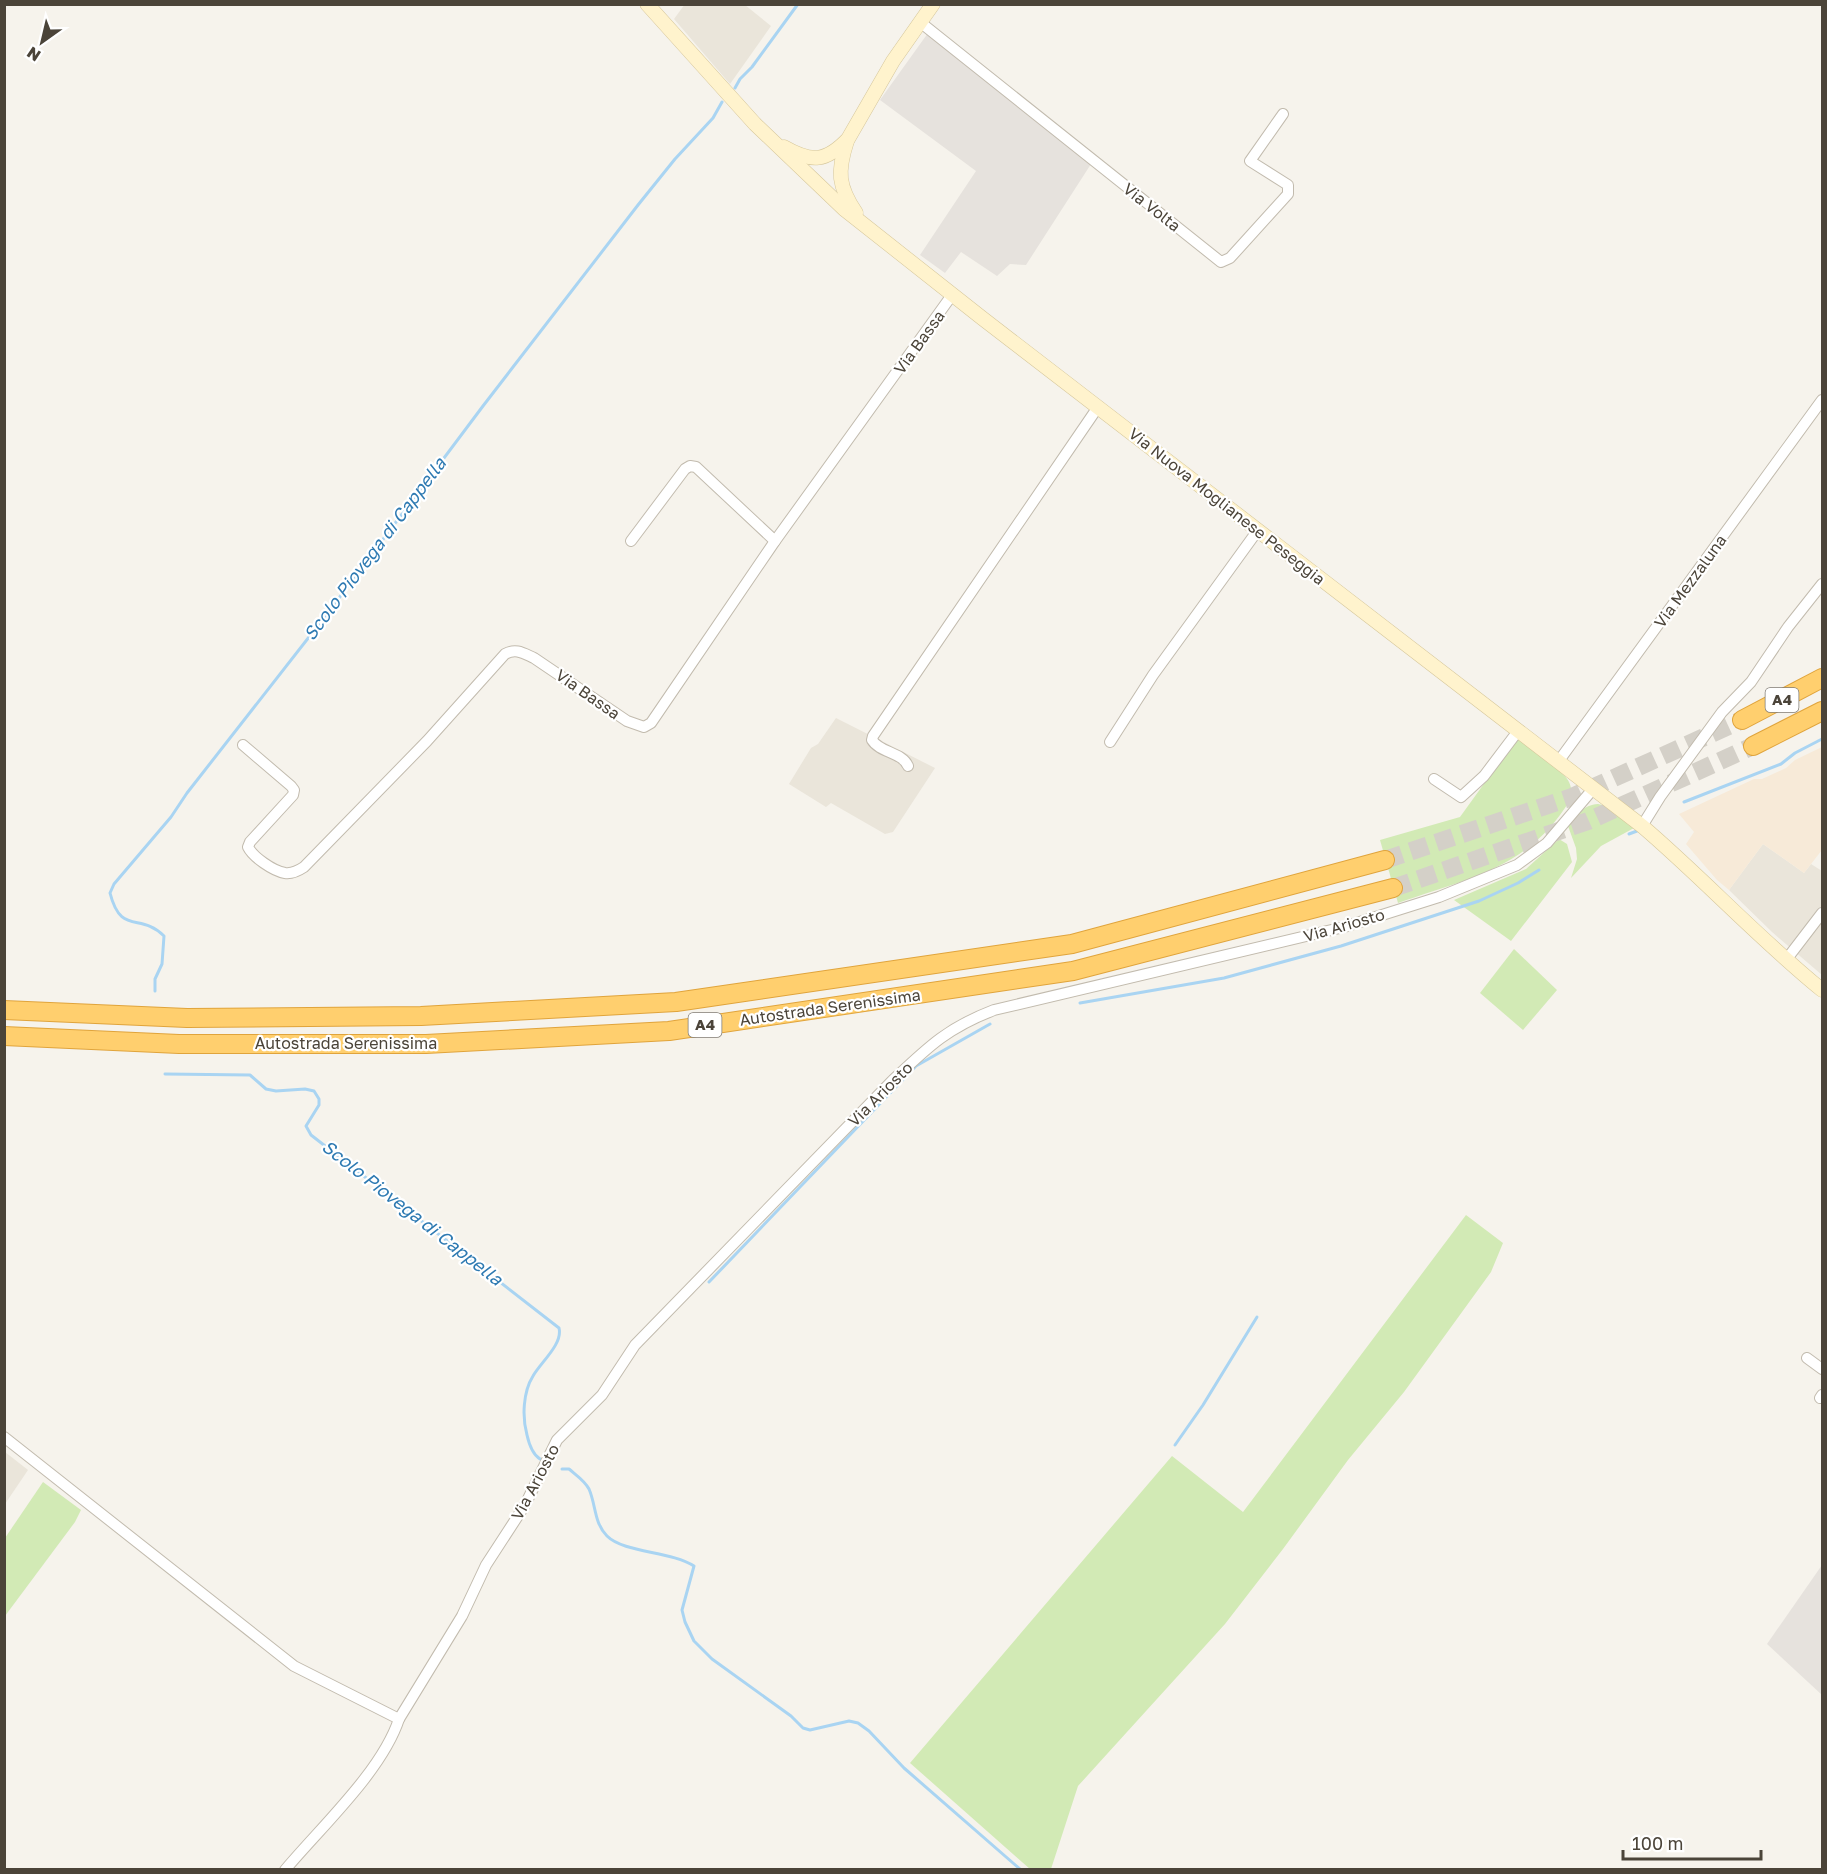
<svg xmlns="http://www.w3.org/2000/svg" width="1827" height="1874" viewBox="0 0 1827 1874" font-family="'Golos Text',sans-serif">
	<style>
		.residential { fill: #eae5da }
		.commercial { fill: #f7ead8 }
		.industrial { fill: #e6e2dd }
		.green { fill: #d2eab5 }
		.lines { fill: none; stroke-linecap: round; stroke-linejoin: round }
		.stream { stroke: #a9d4f2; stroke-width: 3 }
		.highway-tunnel { stroke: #d4d0c8; stroke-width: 18; stroke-dasharray: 18 9; stroke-linecap: butt }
		.street-casing { stroke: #c2bbae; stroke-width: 12 }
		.secondary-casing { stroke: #d6c79b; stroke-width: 15 }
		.highway-casing { stroke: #e0a43c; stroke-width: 20 }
		.street { stroke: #fff; stroke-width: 10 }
		.secondary { stroke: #fff3cd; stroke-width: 14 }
		.highway { stroke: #ffcf6e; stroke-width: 18 }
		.labels { text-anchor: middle; stroke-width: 4.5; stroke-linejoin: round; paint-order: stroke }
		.shield { fill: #fff; stroke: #817c74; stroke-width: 1.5 }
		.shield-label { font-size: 15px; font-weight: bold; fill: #4b4439 }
		.street-label { font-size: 16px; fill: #4b4439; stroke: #fff }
		.water-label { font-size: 18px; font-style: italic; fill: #2e7ab2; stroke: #fff }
	</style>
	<rect width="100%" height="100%" fill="#f6f3ec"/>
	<g class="residential">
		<path d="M685,4L745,5L771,26L730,84L674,19Z"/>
		<path d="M836,718L935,768L893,832L885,834L831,803L826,807L789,784L811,748L818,744Z"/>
		<path d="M1763,844L1804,873L1811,864L1822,871V975L1772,932L1729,890Z"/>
		<path d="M5,1452L28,1470L5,1504Z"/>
	</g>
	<path class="commercial" d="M1822,747V850L1804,873L1763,844L1729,890L1717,880L1686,844L1694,832L1679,814L1754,779H1762L1786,768L1795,760Z"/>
	<g class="industrial">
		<path d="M928,33L1091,164L1026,265L1010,264L997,276L961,252L945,273L920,255L976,171L880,100Z"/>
		<path d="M1822,1565V1695L1767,1644Z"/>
	</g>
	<g class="green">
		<path d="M1517,738C1527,746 1565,772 1569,782C1575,795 1568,804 1560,815C1520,870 1459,881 1398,903L1380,840L1460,817Z"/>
		<path d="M1598,804L1607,806L1634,828L1601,846L1571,878L1577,859L1576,848L1568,826C1577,815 1583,805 1598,804Z"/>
		<path d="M1559,839L1567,844L1572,862L1511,941L1454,900L1526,869Z"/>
		<path d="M1514,949L1557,990L1523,1030L1480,993Z"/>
		<path d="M1466,1215L1503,1243L1491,1272L1404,1392L1348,1460L1283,1549L1225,1624L1078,1786L1051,1869H1030L910,1763L1172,1456L1243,1512Z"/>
		<path d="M43,1482L81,1510L75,1522L5,1616V1538Z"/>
	</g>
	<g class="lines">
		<g class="stream">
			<path d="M735,88L740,79L752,67L798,4"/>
			<path d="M1684,802L1781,764L1795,753L1822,739"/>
			<path d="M1629,834L1637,831"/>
			<path d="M155,991V979L162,964L164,936C140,912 121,936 110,893L114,884L171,817L187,793L327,614L483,406L638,205L675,159L713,118L722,102"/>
			<path d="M1080,1003L1224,978L1341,946L1479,901L1518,883L1539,870"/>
			<path d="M165,1074L250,1075L266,1089L276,1091L305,1089L314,1091L319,1099V1105L306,1126L311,1135L559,1328C563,1344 541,1362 533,1376C523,1392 522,1417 527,1435C529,1444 532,1454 540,1459"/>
			<path d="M709,1282L916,1066L990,1024"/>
			<path d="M1175,1445L1203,1405L1257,1317"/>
			<path d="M562,1469H569C576,1475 585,1481 589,1489C596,1505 594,1523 607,1536C624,1553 671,1551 694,1566L682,1610L685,1622L694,1641L712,1659L791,1716L803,1728L810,1730L849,1721L858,1723L869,1731L904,1768L1021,1870"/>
		</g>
		<g class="highway-tunnel">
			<path d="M1385,860L1572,797L1742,720"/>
			<path d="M1393,888L1588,821L1753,746"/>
		</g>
		<g class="street-casing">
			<g id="street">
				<path d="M920,22L1221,262L1230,258L1288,194V185L1250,161L1283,114"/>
				<path d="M631,541L685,469L690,466L696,467L775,541"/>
				<path d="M1110,742L1153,675L1258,530"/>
				<path d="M243,745L291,786L294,790L293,795L250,842L248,847C253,857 273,871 285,873C292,874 298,871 304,867L427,741L505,654C516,648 523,653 534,658L627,721L644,727L651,723L775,541L952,295"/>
				<path d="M1558,762L1822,400"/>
				<path d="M908,766C902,752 880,753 872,740L873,736L1098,407"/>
				<path d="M1434,779L1461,797L1484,776L1518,731"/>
				<path d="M1642,826L1660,797L1722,712L1751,682L1788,627L1822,584"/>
				<path d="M1786,960L1822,913"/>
				<path d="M1807,1358L1822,1369"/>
				<path d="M1820,1398L1822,1395"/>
				<path d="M4,1437L294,1666L399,1719C382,1771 321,1827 285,1870"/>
				<path d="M399,1719L462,1616L486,1565L525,1505L557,1440L602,1395L635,1345L892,1081C928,1047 947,1028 994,1010L1344,927L1439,897L1517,865L1547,843L1593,789"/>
			</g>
		</g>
		<g class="secondary-casing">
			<g id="secondary">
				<path d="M647,4L755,124L844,209L982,318L1642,826C1704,879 1759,939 1822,990"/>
				<path d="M847,141C837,172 838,186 856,213"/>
				<path d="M784,147C812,163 826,162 848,139L893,61L933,4"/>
			</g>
		</g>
		<g class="highway-casing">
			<g id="highway">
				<path d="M1742,720L1822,678"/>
				<path d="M1753,746L1822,711"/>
				<path d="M4,1010L187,1018L421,1016L676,1002L1072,944L1385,860"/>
				<path d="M4,1036L179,1044H426L669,1031L1073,971L1393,888"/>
			</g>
		</g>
		<use href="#street" class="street"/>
		<use href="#secondary" class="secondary"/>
		<use href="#highway" class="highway"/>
	</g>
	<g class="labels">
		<g class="shield">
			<rect x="1765.5" y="688" width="33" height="24" rx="4.5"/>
			<rect x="688.5" y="1013" width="33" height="24" rx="4.5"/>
		</g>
		<g class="shield-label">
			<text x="1782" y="705">A4</text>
			<text x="705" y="1030">A4</text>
		</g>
		<g class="street-label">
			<text transform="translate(1152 207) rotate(38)" y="6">Via Volta</text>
			<text transform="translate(919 342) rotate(-54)" y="6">Via Bassa</text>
			<text transform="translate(1227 506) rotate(38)" y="6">Via Nuova Moglianese Peseggia</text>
			<text transform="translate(1690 581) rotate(-54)" y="6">Via Mezzaluna</text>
			<text transform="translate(588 694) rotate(35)" y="6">Via Bassa</text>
			<text transform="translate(1344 925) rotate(-16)" y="6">Via Ariosto</text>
			<text transform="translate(830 1007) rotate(-8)" y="6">Autostrada Serenissima</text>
			<text x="346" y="1049">Autostrada Serenissima</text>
			<text transform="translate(880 1094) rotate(-45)" y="6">Via Ariosto</text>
			<text transform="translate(535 1482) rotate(-62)" y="6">Via Ariosto</text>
		</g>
		<g class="water-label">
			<text transform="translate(375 549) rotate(-53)" y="6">Scolo Piovega di Cappella</text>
			<text transform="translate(412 1213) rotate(38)" y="6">Scolo Piovega di Cappella</text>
		</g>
	</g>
	<rect width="1827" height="1874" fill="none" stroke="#4b4439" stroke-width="12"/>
	<g transform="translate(42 42) rotate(214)" stroke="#ffffff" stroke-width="4.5" paint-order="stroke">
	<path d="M0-4.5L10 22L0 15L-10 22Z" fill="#4b4439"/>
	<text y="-9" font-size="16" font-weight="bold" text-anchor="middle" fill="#4b4439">N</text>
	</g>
	<path d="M1623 1850v9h138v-9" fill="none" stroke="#4b4439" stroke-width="3"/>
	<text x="1632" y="1850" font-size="18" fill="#4b4439" stroke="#ffffff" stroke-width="4.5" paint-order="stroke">100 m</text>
</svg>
